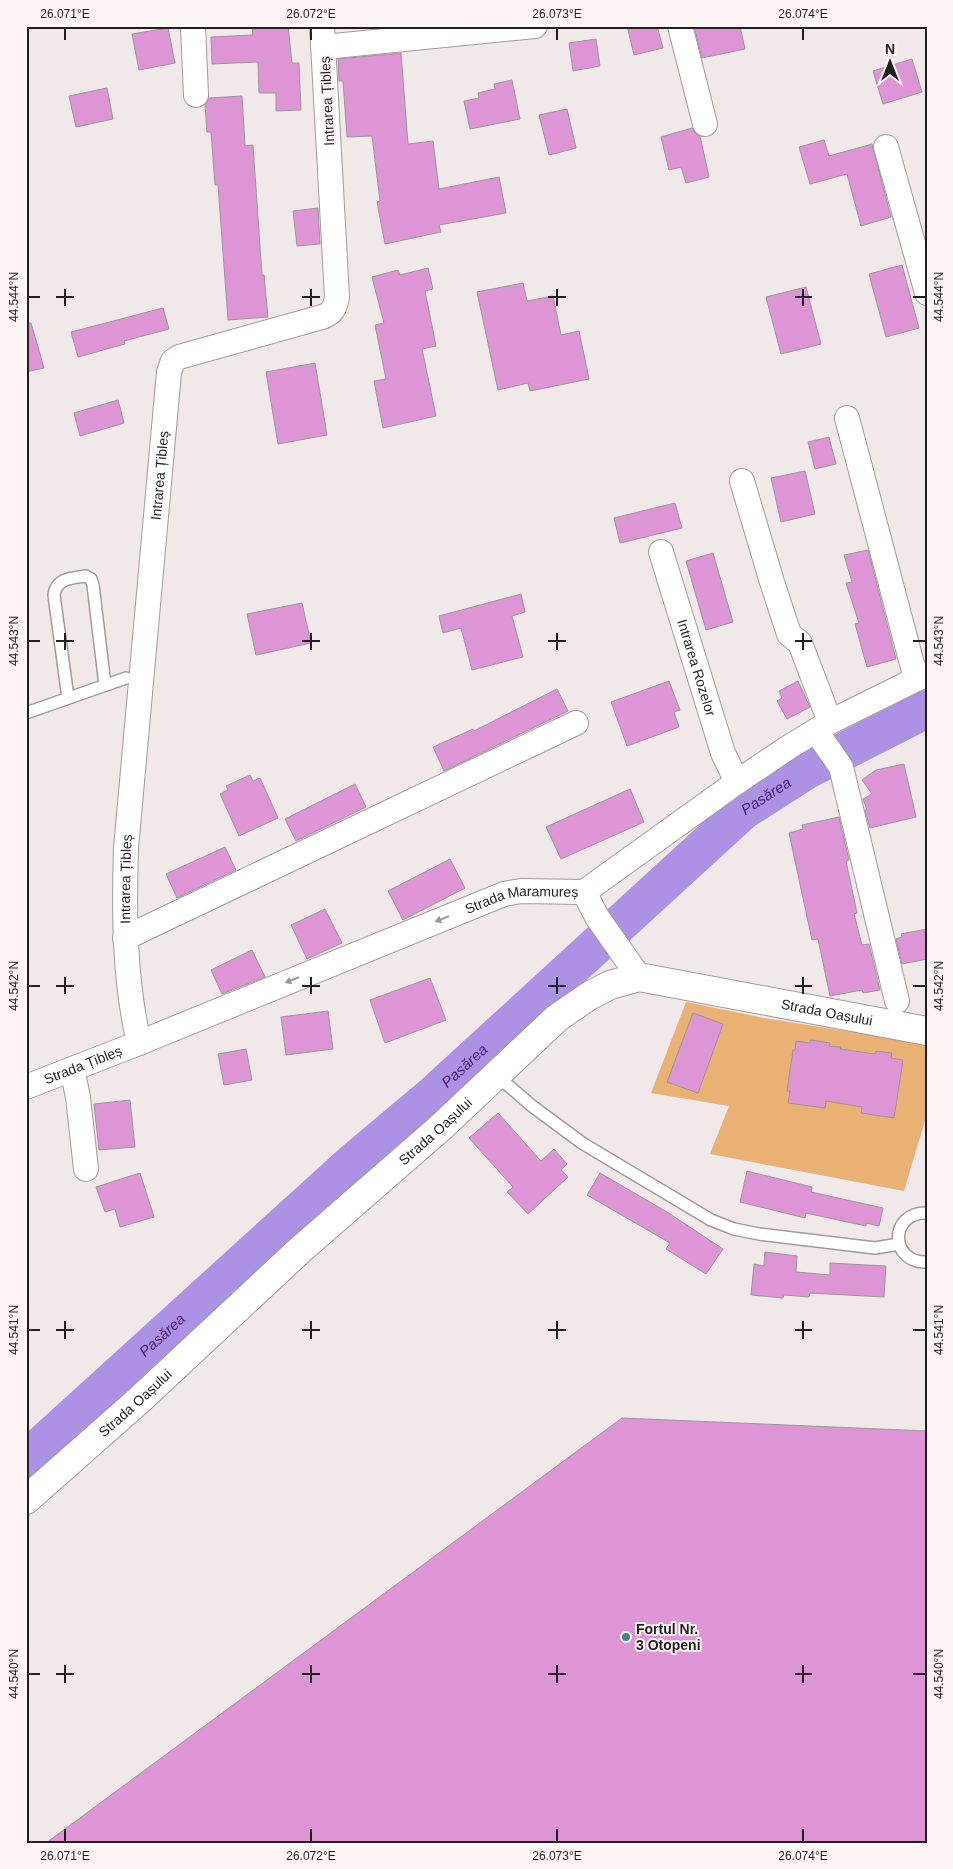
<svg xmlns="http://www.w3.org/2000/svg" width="953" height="1869" viewBox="0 0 953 1869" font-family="Helvetica,sans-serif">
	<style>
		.green { fill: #eab174 }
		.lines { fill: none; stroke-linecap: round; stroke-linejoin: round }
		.river { stroke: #ad91e4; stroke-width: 38 }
		.building { fill: #de95d5; stroke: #9c969b }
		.service-casing { stroke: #a29a9b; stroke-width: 14 }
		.minor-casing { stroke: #a29a9b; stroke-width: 26 }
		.tertiary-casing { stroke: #a29a9b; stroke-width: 30 }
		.service { stroke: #fff; stroke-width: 11 }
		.minor { stroke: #fff; stroke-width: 24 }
		.tertiary { stroke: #fff; stroke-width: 28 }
		.oneway { fill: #9b9a9a }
		.ticks { fill: none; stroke: #211e1f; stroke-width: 2 }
		.poi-dot { fill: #3e868c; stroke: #fef5f7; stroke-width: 2 }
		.labels { text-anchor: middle; stroke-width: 4; stroke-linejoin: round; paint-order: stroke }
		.street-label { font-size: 14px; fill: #211e1f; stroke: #fef5f7 }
		.poi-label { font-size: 14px; font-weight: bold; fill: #211e1f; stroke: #fef5f7; text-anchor: start }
		.water-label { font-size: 15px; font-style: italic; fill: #471b7b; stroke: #fef5f7 }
		.neatline { fill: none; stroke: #211e1f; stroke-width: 2 }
		.ticks-label { font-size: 12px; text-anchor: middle; fill: #211e1f }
	</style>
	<rect width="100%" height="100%" fill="#f1e8ea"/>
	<path class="green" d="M686,1002L764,1018L927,1044V1114L904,1191L710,1154L729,1106L651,1093Z"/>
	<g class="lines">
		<path class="river" id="s1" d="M26,1459L352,1163L434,1094L743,811L807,770L927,709"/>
	</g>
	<g class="building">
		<path d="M252,26H288L292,63H299L301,110L276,111V93H259L258,62L212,64L211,37L253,35Z"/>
		<path d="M627,26H657L663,48L634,55Z"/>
		<path d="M694,26H740L745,49L702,58Z"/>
		<path d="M168,28L175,63L139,70L132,34Z"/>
		<path d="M596,39L600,66L573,71L569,43Z"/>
		<path d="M401,53L408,144L433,141L439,189L499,177L506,213L439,225L441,232L385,244L377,202L380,201L372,136L347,137L343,81H339L338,59Z"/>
		<path d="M912,59L922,92L883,104L873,71Z"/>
		<path d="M512,80L520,119L470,129L464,101L479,98L478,93L495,89L494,84Z"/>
		<path d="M107,88L113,119L76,127L69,96Z"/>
		<path d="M242,96L245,146L253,145L262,275H264L268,317L228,320L218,185H215L211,132H207L205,105L209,98Z"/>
		<path d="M567,109L576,148L549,155L539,115Z"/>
		<path d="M692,128L695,133L700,136L709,177L686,183L681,167L669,170L661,137Z"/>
		<path d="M824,140L829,156L872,144L891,217L861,226L847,174L810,184L799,147Z"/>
		<path d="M318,208L320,244L297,246L293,211Z"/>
		<path d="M902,265L919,328L886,337L869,274Z"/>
		<path d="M428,268L433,289L425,291L436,346L422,349L436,416L383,428L374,381L386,379L375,325L384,323L372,277L398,270L400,275Z"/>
		<path d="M523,283L527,301L553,296L561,335L579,331L589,379L530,391L528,383L498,390L477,292Z"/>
		<path d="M806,287L821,344L781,354L766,297Z"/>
		<path d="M163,308L169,329L124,341L125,344L78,357L71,332Z"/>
		<path d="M26,323H31L44,368L26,372Z"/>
		<path d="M315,363L327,435L278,444L266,372Z"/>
		<path d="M118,400L124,423L80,436L74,413Z"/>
		<path d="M829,437L836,464L815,469L808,442Z"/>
		<path d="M805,471L815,514L781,522L771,478Z"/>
		<path d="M675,503L682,528L620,543L614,518Z"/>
		<path d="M868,550L896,659L867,667L855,624L859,623L846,583L852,582L844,555Z"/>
		<path d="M713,553L733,622L706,630L686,561Z"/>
		<path d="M521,594L525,612L512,616L523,657L472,670L461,628L443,633L439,616Z"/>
		<path d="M302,603L311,643L256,655L247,614Z"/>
		<path d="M669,681L680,710L674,712L679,727L627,746L611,702Z"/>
		<path d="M798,681L810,707L787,719L777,701L782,698L779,691Z"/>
		<path d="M557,689L568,711L444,771L433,747L473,729L474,731Z"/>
		<path d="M904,764L916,817L870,828L865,810H867L863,799L872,794L862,780L876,770Z"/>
		<path d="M250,775L253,781L260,778L278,818L239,836L220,794L228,790L226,786Z"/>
		<path d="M355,784L366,807L296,841L285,819Z"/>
		<path d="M630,789L644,822L561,859L546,827Z"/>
		<path d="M839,817L849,860L846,861L857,913L854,914L862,945L869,944L880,990L863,993L862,990L830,996L818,939L812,940L789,833L803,829L802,825Z"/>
		<path d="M225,847L236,870L177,898L166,874Z"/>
		<path d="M450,859L465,888L403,920L388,891Z"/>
		<path d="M325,909L342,943L307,959L291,925Z"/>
		<path d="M927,929V959L902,964L896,939L902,937L901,934Z"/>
		<path d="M252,950L265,977L222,994L211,970Z"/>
		<path d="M430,978L446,1020L385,1043L370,1000Z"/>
		<path d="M328,1011L333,1049L286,1055L281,1017Z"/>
		<path d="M693,1013L723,1024L698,1093L667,1082Z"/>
		<path d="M811,1040L830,1043L829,1046L841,1047L840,1049L875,1054L876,1051L892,1053L891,1058L903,1060L894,1118L861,1113L862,1107L826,1101L825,1108L788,1103L790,1091H787L793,1050H795L796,1041L810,1043Z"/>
		<path d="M246,1049L252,1080L224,1085L218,1054Z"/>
		<path d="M130,1100L135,1147L99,1150L94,1104Z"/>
		<path d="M498,1113L541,1161L554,1149L567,1164L561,1170L568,1177L528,1214L507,1192L513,1187L469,1138Z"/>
		<path d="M747,1171L812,1187L811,1192L883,1208L879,1226L866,1223V1226L806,1213L805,1218L740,1202Z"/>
		<path d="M140,1173L154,1217L120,1227L115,1209L105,1212L96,1187Z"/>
		<path d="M600,1173L667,1212L723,1249L706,1274L666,1249L670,1243L587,1195Z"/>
		<path d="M765,1252L797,1256L796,1272L830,1275V1263L886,1266L884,1297L810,1293L809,1297L784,1295L783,1298L751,1295L754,1264L764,1266Z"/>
		<path d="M622,1418L927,1431V1843H46Z"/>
	</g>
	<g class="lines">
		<g class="service-casing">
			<g id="service">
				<path d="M68,698L54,595C56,578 72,578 86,576L91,579L93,585L105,685"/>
				<path d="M26,713L126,678"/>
				<path d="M496,1075L532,1106L582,1143L711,1220L734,1229L759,1234L875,1248L899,1244"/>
				<path d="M927,1213C888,1212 890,1264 927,1262"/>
			</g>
		</g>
		<g class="minor-casing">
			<g id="minor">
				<path d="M193,26L196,95"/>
				<path d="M680,26L705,124"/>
				<path d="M324,47L535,26"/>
				<path d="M886,147L927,293"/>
				<path d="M847,418L916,679"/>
				<path d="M742,481L772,582L789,634L800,643L830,722"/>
				<path id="s2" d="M661,552L723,753L737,782"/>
				<path d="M816,731L841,767L897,1001"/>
				<path d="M584,892L597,917L639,977"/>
				<path d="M125,938L576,723"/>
				<path id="s3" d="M139,1043C124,978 124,913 126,848L169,372L173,361L179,357L322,317C333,313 335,308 337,297L322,26"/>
				<path d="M72,1069L78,1097L86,1169"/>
				<path id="s4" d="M26,1087L139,1043L504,894L521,891L584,892L737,782L789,747L830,722L927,674"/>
			</g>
		</g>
		<g class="tertiary-casing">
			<g id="tertiary">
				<path id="s5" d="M26,1500L137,1402L300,1250L440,1128L557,1018L589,996L610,985L639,977L927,1031"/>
			</g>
		</g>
		<use href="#service" class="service"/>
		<use href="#minor" class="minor"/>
		<use href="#tertiary" class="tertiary"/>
	</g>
	<defs><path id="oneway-solid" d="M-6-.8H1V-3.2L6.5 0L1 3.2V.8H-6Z" transform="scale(1.25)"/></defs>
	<g class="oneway">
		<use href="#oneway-solid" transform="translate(442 919) rotate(158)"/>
		<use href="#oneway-solid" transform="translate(292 980) rotate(158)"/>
	</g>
	<path class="ticks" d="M65,28V40M311,28V40M557,28V40M803,28V40M65,289V306M311,289V306M557,289V306M803,289V306M28,297H40M56,297H74M302,297H320M548,297H566M795,297H812M913,297H926M65,633V650M311,633V650M557,633V650M803,633V650M28,641H40M56,641H74M302,641H320M548,641H566M795,641H812M913,641H926M65,977V994M311,977V994M557,977V994M803,977V994M28,986H40M56,986H74M302,986H320M548,986H566M795,986H812M913,986H926M65,1321V1339M311,1321V1339M557,1321V1339M803,1321V1339M28,1330H40M56,1330H74M302,1330H320M548,1330H566M795,1330H812M913,1330H926M65,1665V1683M311,1665V1683M557,1665V1683M803,1665V1683M28,1674H40M56,1674H74M302,1674H320M548,1674H566M795,1674H812M913,1674H926M65,1829V1842M311,1829V1842M557,1829V1842M803,1829V1842"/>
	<circle class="poi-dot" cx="626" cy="1637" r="5"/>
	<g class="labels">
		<g class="street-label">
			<text transform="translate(327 101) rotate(-93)" y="5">Intrarea Țibleș</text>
			<text dy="5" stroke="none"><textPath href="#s3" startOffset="570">Intrarea Țibleș</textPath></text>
			<text dy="5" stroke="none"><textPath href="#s2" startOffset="121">Intrarea Rozelor</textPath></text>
			<text dy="5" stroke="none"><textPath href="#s3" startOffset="165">Intrarea Țibleș</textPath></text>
			<text dy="5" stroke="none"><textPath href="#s4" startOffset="532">Strada Maramureș</textPath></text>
			<text dy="5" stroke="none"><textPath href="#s5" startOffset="1001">Strada Oașului</textPath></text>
			<text dy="5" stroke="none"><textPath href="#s4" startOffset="61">Strada Țibleș</textPath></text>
			<text dy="5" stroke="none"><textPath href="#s5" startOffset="551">Strada Oașului</textPath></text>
			<text dy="5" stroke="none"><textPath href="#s5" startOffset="146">Strada Oașului</textPath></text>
		</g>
		<g class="poi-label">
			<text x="636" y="1634">Fortul Nr.<tspan x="636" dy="16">3 Otopeni</tspan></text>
		</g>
		<g class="water-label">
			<text dy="5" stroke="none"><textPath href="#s1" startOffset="994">Pasărea</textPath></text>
			<text dy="5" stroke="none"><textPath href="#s1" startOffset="589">Pasărea</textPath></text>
			<text dy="5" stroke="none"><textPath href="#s1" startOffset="184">Pasărea</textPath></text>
		</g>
	</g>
	<rect width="953" height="1869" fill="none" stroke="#fef5f7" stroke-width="55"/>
	<g transform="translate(890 62)" stroke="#fef5f7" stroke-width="4" paint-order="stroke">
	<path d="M0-4L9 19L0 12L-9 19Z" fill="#211e1f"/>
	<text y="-8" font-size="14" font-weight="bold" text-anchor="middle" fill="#211e1f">N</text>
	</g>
	<rect x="28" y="28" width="898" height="1814" class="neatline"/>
	<g class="ticks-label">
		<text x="65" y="18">26.071°E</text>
		<text x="311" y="18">26.072°E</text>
		<text x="557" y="18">26.073°E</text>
		<text x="803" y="18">26.074°E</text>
		<text transform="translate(14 297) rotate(-90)" y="4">44.544°N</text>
		<text transform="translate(939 297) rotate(-90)" y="4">44.544°N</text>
		<text transform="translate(14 641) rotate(-90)" y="4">44.543°N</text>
		<text transform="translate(939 641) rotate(-90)" y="4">44.543°N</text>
		<text transform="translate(14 986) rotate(-90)" y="4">44.542°N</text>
		<text transform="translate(939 986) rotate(-90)" y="4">44.542°N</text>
		<text transform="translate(14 1330) rotate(-90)" y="4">44.541°N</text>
		<text transform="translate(939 1330) rotate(-90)" y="4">44.541°N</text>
		<text transform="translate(14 1674) rotate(-90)" y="4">44.540°N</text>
		<text transform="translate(939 1674) rotate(-90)" y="4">44.540°N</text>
		<text x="65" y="1860">26.071°E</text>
		<text x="311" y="1860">26.072°E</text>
		<text x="557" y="1860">26.073°E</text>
		<text x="803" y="1860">26.074°E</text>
	</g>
</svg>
